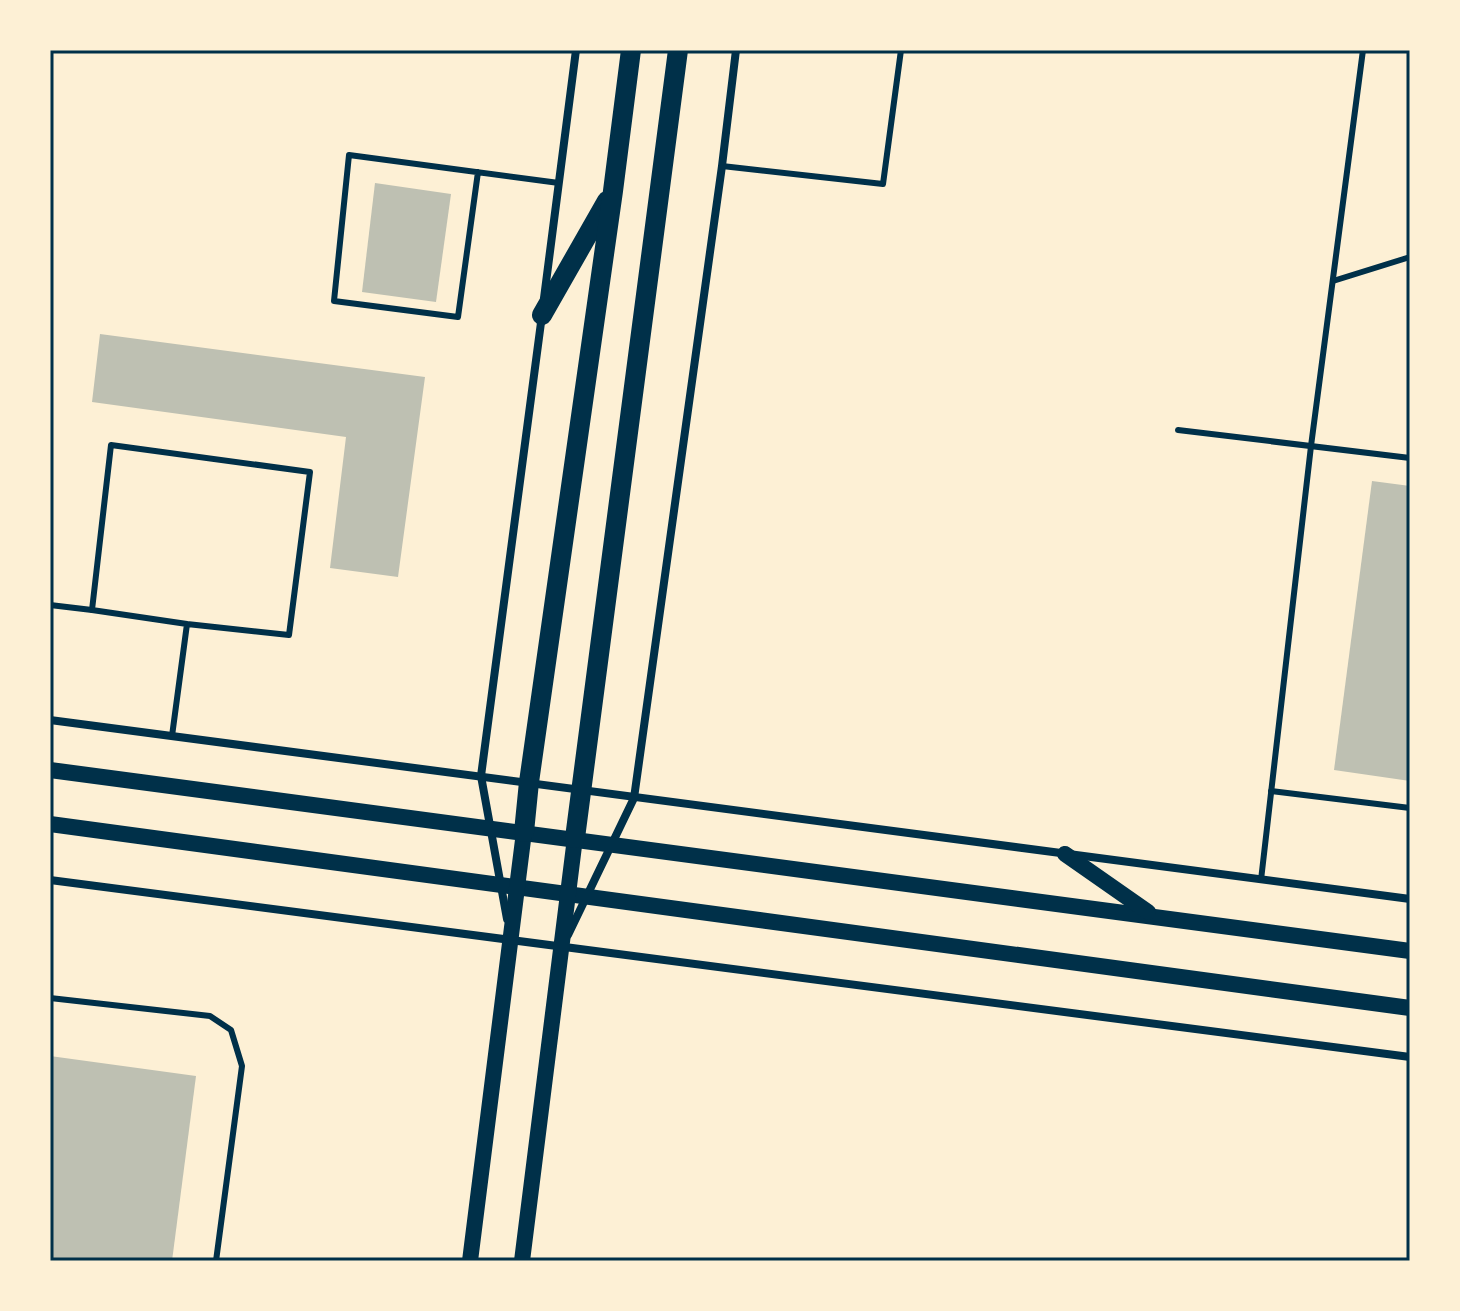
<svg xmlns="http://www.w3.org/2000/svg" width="1460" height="1311" viewBox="0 0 1460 1311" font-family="'DM Sans',sans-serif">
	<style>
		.building { fill: #bec0b2 }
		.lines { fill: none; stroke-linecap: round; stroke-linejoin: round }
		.service { stroke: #003049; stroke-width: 6 }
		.minor { stroke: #003049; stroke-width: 8 }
		.secondary { stroke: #003049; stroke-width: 16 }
		.primary { stroke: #003049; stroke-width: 20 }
		.neatline { fill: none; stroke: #003049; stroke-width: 3 }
	</style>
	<rect width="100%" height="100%" fill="#fdf0d5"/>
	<g class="building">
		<path d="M375,183L451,194L436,302L362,292Z"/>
		<path d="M100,334L425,377L398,577L330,568L346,437L92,402Z"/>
		<path d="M1372,481L1410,486V781L1334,770Z"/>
		<path d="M50,1056L196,1076L172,1261H50Z"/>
	</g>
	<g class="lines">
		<g class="service">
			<path d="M722,166L883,184L901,50"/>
			<path d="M478,172L458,317L334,301L349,155L559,183"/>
			<path d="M1333,281L1410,257"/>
			<path d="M1178,430L1410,458"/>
			<path d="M50,605L92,610"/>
			<path d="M172,736L187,624L289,635L310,472L111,445L92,610L187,624"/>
			<path d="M1271,791L1410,808"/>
			<path d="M1261,880L1311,446L1363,50"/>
			<path d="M50,998L210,1016L231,1030L242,1066L216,1261"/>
		</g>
		<g class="minor">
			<path d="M544,298L576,50"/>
			<path d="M50,720L1410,899"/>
			<path d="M50,880L1410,1057"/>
			<path d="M507,919L481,776L542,315"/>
			<path d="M568,935L634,798L722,166L736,50"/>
		</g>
		<g class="secondary">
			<path d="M50,770L1410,951"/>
			<path d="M50,824L1410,1008"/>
			<path d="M1065,854L1148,912"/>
			<path d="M470,1261L524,832"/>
			<path d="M522,1261L575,838"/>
		</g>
		<g class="primary">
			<path d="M542,315L607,201"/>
			<path d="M524,832L529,782L613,191L631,50"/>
			<path d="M575,838L678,50"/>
		</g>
	</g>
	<rect width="1460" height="1311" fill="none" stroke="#fdf0d5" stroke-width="104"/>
	<rect x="52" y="52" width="1356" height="1207" class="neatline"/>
</svg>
